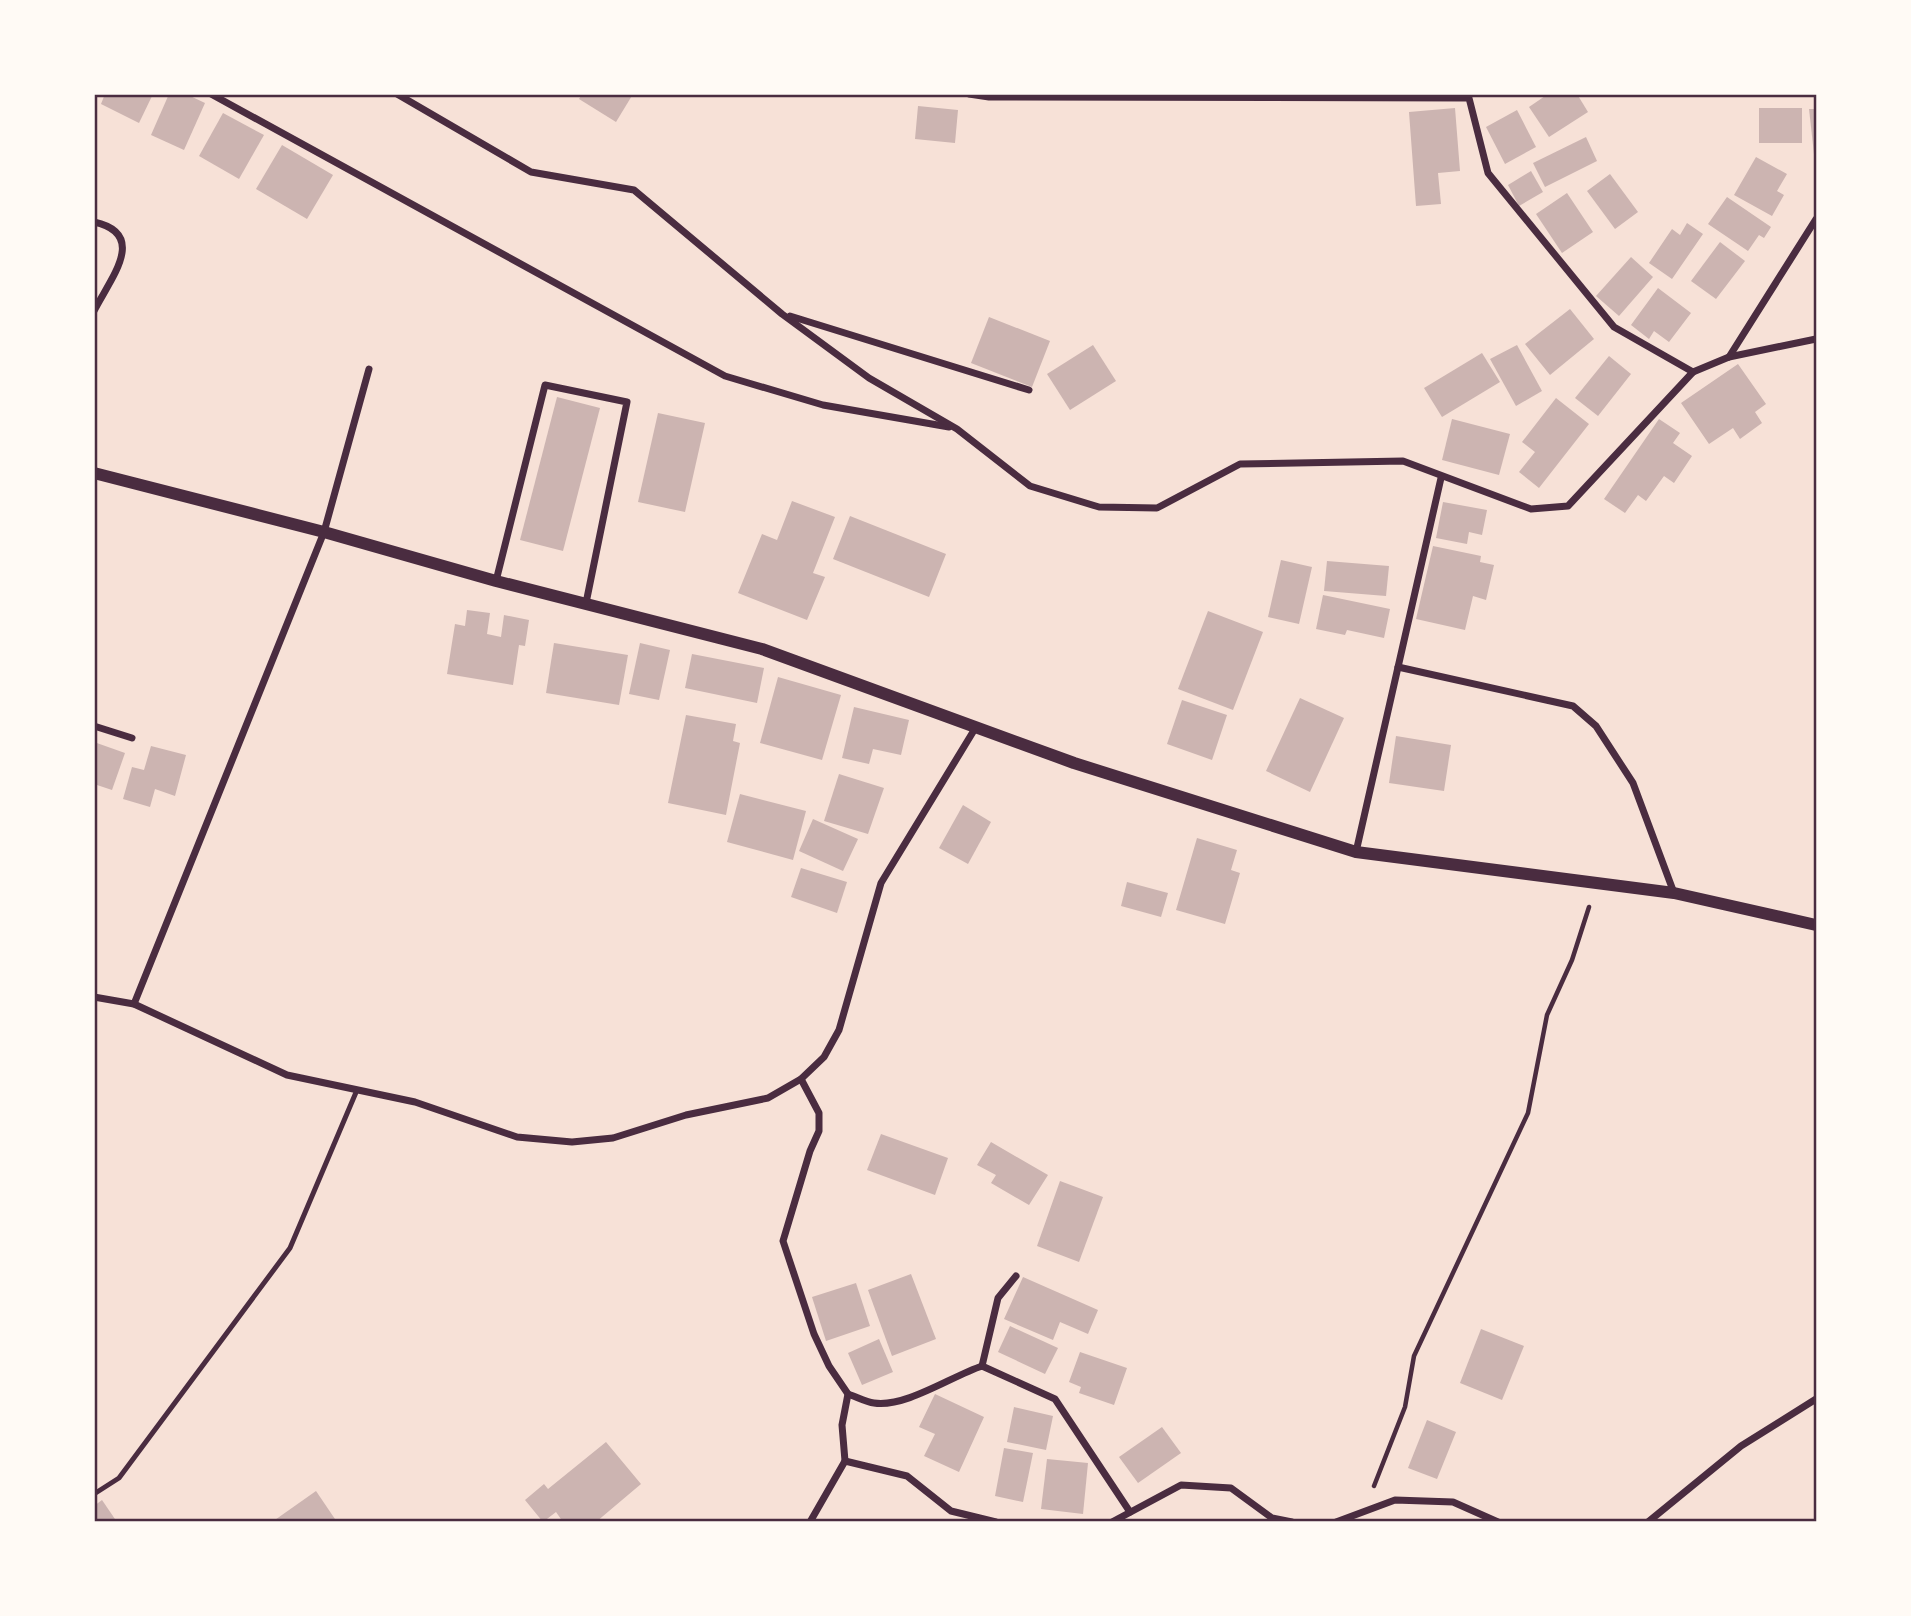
<svg xmlns="http://www.w3.org/2000/svg" width="1911" height="1616" viewBox="0 0 1911 1616" font-family="'Varela Round',sans-serif">
	<style>
		.building { fill: #ccb4b1 }
		.lines { fill: none; stroke-linecap: round; stroke-linejoin: round }
		.path { stroke: #4a2c40; stroke-width: 4.5 }
		.service { stroke: #4a2c40; stroke-width: 5 }
		.minor { stroke: #4a2c40; stroke-width: 7 }
		.tertiary { stroke: #4a2c40; stroke-width: 12 }
		.neatline { fill: none; stroke: #4a2c40; stroke-width: 2.5 }
	</style>
	<rect width="100%" height="100%" fill="#f7e1d7"/>
	<g class="building">
		<path d="M105,94H153L139,123L101,104Z"/>
		<path d="M169,94H186L205,103L184,150L151,135Z"/>
		<path d="M582,94H633L616,122L579,99Z"/>
		<path d="M1548,94H1577L1588,112L1549,137L1529,107Z"/>
		<path d="M918,106L958,110L955,143L915,139Z"/>
		<path d="M1455,108L1460,171L1438,173L1441,204L1416,206L1409,112Z"/>
		<rect x="1759" y="108" width="43" height="35"/>
		<path d="M1809,109H1816V153L1814,154Z"/>
		<path d="M1517,110L1536,147L1505,164L1486,127Z"/>
		<path d="M223,113L264,135L239,179L199,156Z"/>
		<path d="M1586,137L1597,161L1545,187L1533,163Z"/>
		<path d="M282,145L333,175L307,219L256,189Z"/>
		<path d="M1756,157L1787,174L1777,191L1784,195L1772,216L1734,195Z"/>
		<path d="M1531,171L1543,192L1519,206L1508,185Z"/>
		<path d="M1610,174L1638,212L1615,229L1587,191Z"/>
		<path d="M1567,193L1593,232L1562,253L1536,214Z"/>
		<path d="M1727,197L1771,227L1764,238L1759,235L1748,251L1708,224Z"/>
		<path d="M1687,223L1703,234L1672,279L1649,263L1672,229L1680,235Z"/>
		<path d="M1720,242L1745,261L1716,299L1691,281Z"/>
		<path d="M1631,257L1653,277L1619,316L1596,296Z"/>
		<path d="M1658,288L1691,313L1669,342L1654,331L1649,339L1631,325Z"/>
		<path d="M1570,309L1594,339L1550,375L1525,344Z"/>
		<path d="M989,317L1050,341L1032,387L971,363Z"/>
		<path d="M1093,345L1116,381L1070,410L1047,374Z"/>
		<path d="M1517,345L1542,391L1516,406L1490,359Z"/>
		<path d="M1482,353L1500,382L1442,417L1424,388Z"/>
		<path d="M1609,356L1631,374L1598,416L1575,398Z"/>
		<path d="M1738,364L1766,404L1755,412L1762,423L1740,439L1733,428L1709,444L1681,403Z"/>
		<path d="M557,397L600,408L563,551L520,540Z"/>
		<path d="M1556,398L1589,424L1539,488L1519,472L1535,452L1522,442Z"/>
		<path d="M658,413L705,423L685,512L638,502Z"/>
		<path d="M1452,419L1510,434L1499,475L1442,460Z"/>
		<path d="M1659,419L1680,433L1673,443L1692,456L1674,483L1664,476L1646,501L1638,495L1625,513L1604,499Z"/>
		<path d="M792,501L835,517L813,573L825,577L807,620L738,593L762,534L777,540Z"/>
		<path d="M1443,502L1487,510L1482,535L1469,532L1467,544L1436,538Z"/>
		<path d="M850,516L946,554L929,597L833,559Z"/>
		<path d="M1433,546L1481,556L1480,562L1494,565L1486,600L1473,596L1465,630L1416,619Z"/>
		<path d="M1281,560L1312,567L1299,624L1268,617Z"/>
		<path d="M1327,561L1389,566L1386,596L1324,591Z"/>
		<path d="M1323,595L1390,609L1384,638L1347,630L1345,635L1316,629Z"/>
		<path d="M467,610L490,613L487,634L501,637L504,615L529,620L525,646L519,645L513,685L447,674L455,624L465,626Z"/>
		<path d="M1208,611L1263,632L1233,710L1178,689Z"/>
		<path d="M554,643L628,655L619,705L546,693Z"/>
		<path d="M640,643L670,650L659,700L629,694Z"/>
		<path d="M692,654L764,668L757,703L685,688Z"/>
		<path d="M778,677L841,695L822,760L760,743Z"/>
		<path d="M1300,698L1344,718L1310,792L1266,771Z"/>
		<path d="M1182,700L1227,715L1212,760L1167,744Z"/>
		<path d="M854,707L909,720L901,755L873,749L869,764L842,758Z"/>
		<path d="M686,715L736,724L733,741L740,743L726,815L668,803Z"/>
		<path d="M1396,736L1451,745L1444,791L1389,783Z"/>
		<path d="M94,742L125,753L112,790L94,784Z"/>
		<path d="M151,746L186,755L175,796L155,789L150,807L123,799L132,767L144,770Z"/>
		<path d="M839,774L884,788L868,834L824,821Z"/>
		<path d="M740,794L806,811L793,860L727,842Z"/>
		<path d="M963,805L991,822L968,864L939,848Z"/>
		<path d="M813,819L858,839L843,871L799,851Z"/>
		<path d="M1197,838L1237,850L1231,870L1240,873L1225,924L1176,910Z"/>
		<path d="M801,868L847,882L837,913L791,897Z"/>
		<path d="M1127,882L1168,893L1161,917L1121,906Z"/>
		<path d="M881,1134L948,1158L935,1195L867,1170Z"/>
		<path d="M991,1142L1048,1175L1029,1205L991,1183L996,1175L977,1165Z"/>
		<path d="M1060,1181L1103,1197L1079,1262L1037,1246Z"/>
		<path d="M911,1274L936,1339L892,1356L868,1290Z"/>
		<path d="M1023,1277L1098,1310L1088,1334L1060,1322L1053,1340L1004,1319Z"/>
		<path d="M856,1283L870,1326L826,1341L812,1297Z"/>
		<path d="M1010,1326L1058,1348L1045,1374L998,1352Z"/>
		<path d="M1481,1329L1524,1346L1502,1400L1460,1383Z"/>
		<path d="M879,1339L893,1372L862,1385L848,1353Z"/>
		<path d="M1080,1352L1127,1368L1114,1405L1079,1393L1081,1387L1069,1382Z"/>
		<path d="M935,1394L984,1417L959,1472L924,1456L935,1434L919,1427Z"/>
		<path d="M1014,1407L1053,1416L1046,1450L1007,1442Z"/>
		<path d="M1427,1420L1456,1432L1437,1479L1408,1468Z"/>
		<path d="M1162,1427L1181,1453L1138,1483L1119,1457Z"/>
		<path d="M606,1442L641,1484L596,1522H563L556,1512L543,1522L525,1500L544,1484L548,1489Z"/>
		<path d="M1004,1448L1033,1453L1023,1502L995,1496Z"/>
		<path d="M1047,1459L1088,1463L1083,1514L1041,1509Z"/>
		<path d="M316,1491L337,1522H272Z"/>
		<path d="M102,1500L117,1522H94V1506Z"/>
	</g>
	<g class="lines">
		<path class="path" d="M1374,1486L1405,1407L1414,1356L1528,1113L1547,1015L1572,960L1589,907"/>
		<path class="service" d="M94,1494L119,1478L290,1248L357,1090"/>
		<g class="minor">
			<path d="M211,94L725,376L823,405L949,427"/>
			<path d="M397,94L531,172L634,190L782,314L869,378L957,429L1030,486L1099,507L1157,508L1240,464L1403,461L1531,509L1568,506L1693,372"/>
			<path d="M969,94L989,97L1469,98L1488,173L1614,327L1693,372L1729,357L1816,339"/>
			<path d="M94,222C149,234 110,279 94,311"/>
			<path d="M790,316L1029,390"/>
			<path d="M1729,357L1816,219"/>
			<path d="M496,581L545,385L627,402L586,603"/>
			<path d="M1398,667L1573,706L1596,726L1633,783L1674,893"/>
			<path d="M94,726L132,738"/>
			<path d="M1356,852L1441,478"/>
			<path d="M94,997L134,1004L287,1075L415,1102L517,1137L572,1142L613,1138L686,1115L768,1098L801,1079L824,1057L839,1030L881,883L976,727"/>
			<path d="M134,1004L324,532L369,369"/>
			<path d="M801,1079L819,1113V1131L810,1151L783,1241L814,1334L829,1366L848,1394L842,1425L845,1461"/>
			<path d="M982,1366L998,1298L1016,1276"/>
			<path d="M848,1394C857,1397 866,1402 874,1403C905,1408 952,1376 982,1366L1055,1399L1130,1512"/>
			<path d="M810,1522L845,1461L907,1476L951,1511L996,1522"/>
			<path d="M1112,1522L1181,1485L1231,1488L1272,1518L1292,1522"/>
			<path d="M1336,1522L1395,1500L1453,1502L1498,1522"/>
			<path d="M1648,1522L1741,1446L1816,1399"/>
		</g>
		<path class="tertiary" d="M94,473L324,532L496,581L762,649L1074,763L1356,852L1674,893L1816,925"/>
	</g>
	<rect width="1911" height="1616" fill="none" stroke="#fffaf5" stroke-width="192"/>
	<rect x="96" y="96" width="1719" height="1424" class="neatline"/>
</svg>
